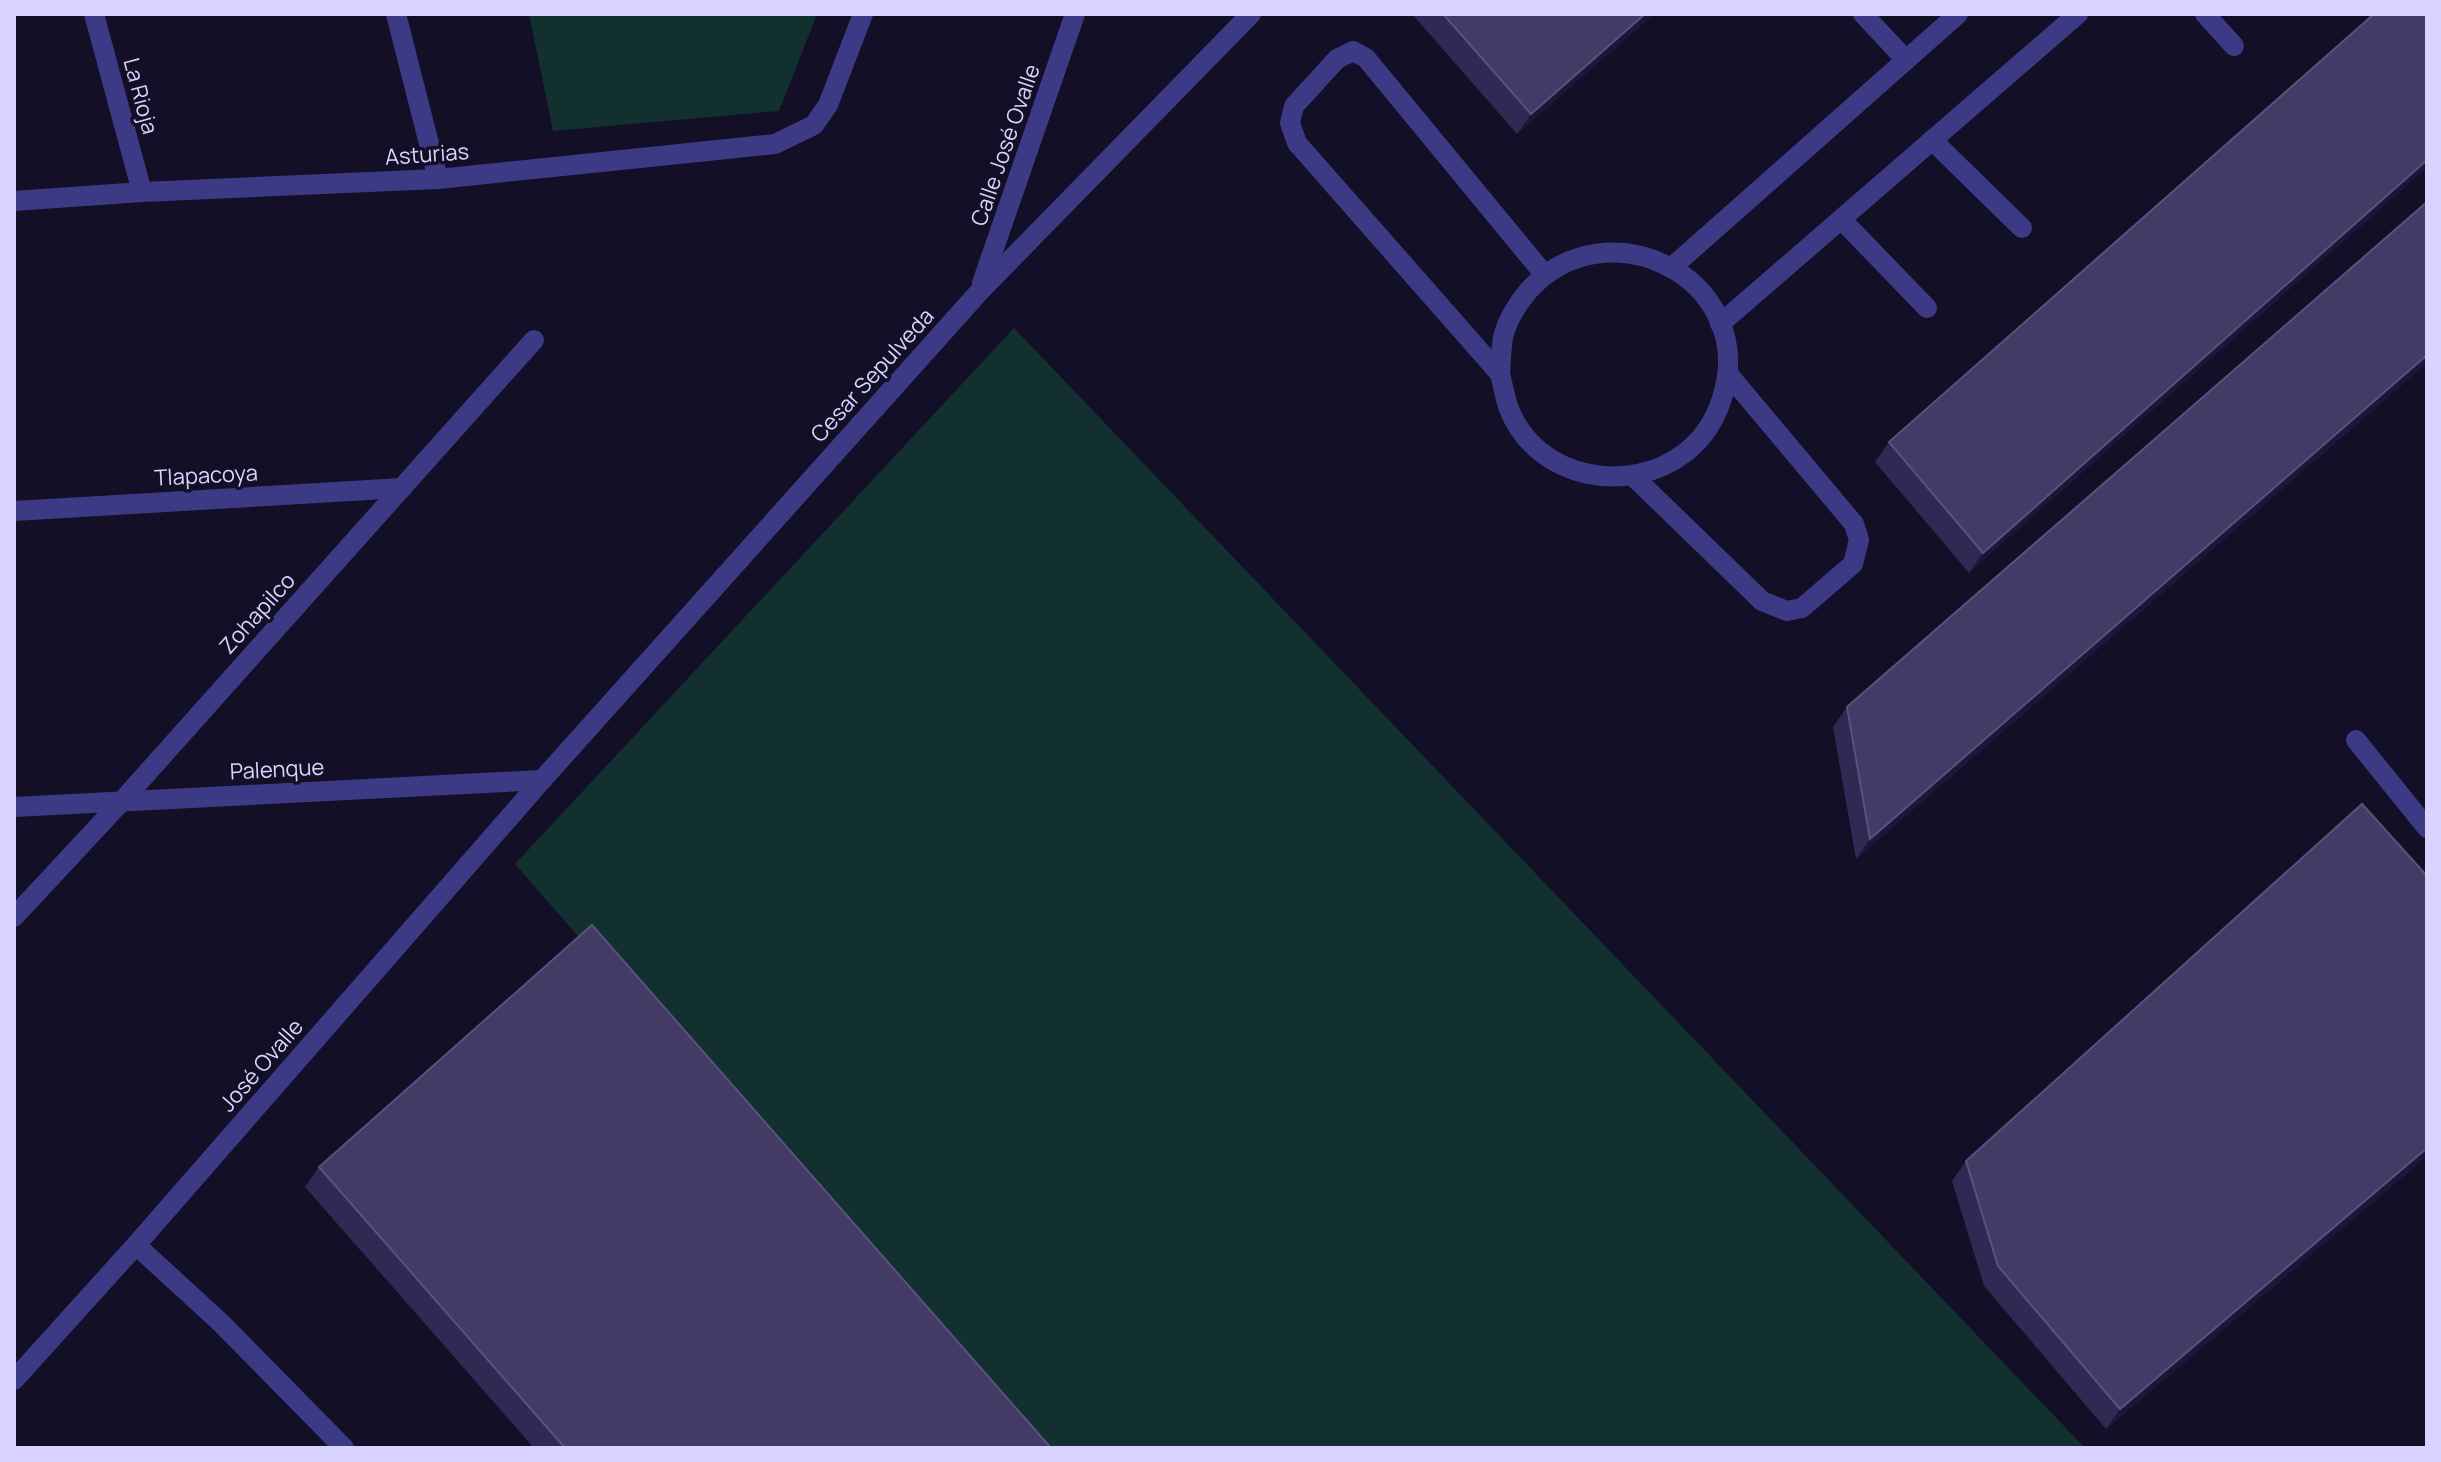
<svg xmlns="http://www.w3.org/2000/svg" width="2441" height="1462" viewBox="0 0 2441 1462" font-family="Manrope,sans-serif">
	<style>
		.green { fill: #12302f }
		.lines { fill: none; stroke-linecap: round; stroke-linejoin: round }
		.lane { stroke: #3d3a85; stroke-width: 20 }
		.street { stroke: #3d3a85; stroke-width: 20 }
		.wall { fill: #312854 }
		.shaded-wall { fill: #1d163a }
		.building { fill: #433a66; stroke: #5a527e; stroke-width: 2 }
		.labels { text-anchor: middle; stroke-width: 7; stroke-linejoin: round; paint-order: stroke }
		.street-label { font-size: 22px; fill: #d9d4ff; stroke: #130f26 }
	</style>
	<rect width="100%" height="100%" fill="#130f26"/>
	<g class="green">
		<path d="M529,14H817L779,111L553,131Z"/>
		<path d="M1014,328L2085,1448H1025L515,864Z"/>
	</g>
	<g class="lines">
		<g class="lane">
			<path d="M1863,14L1906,60"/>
			<path d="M2205,14L2234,46"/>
			<path d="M1932,140L2022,228"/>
			<path d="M1841,219L1927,308"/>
			<path d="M1671,268L1958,14"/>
			<path d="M1720,324L2078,14"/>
			<path d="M1500,374C1501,362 1501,349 1503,337C1507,321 1518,303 1529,290C1608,204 1754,278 1724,391C1718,415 1706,436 1686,452C1630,496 1537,480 1509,409C1505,398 1503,385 1500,374L1297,143L1290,123L1294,106L1337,59L1353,51L1366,58L1544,274"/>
			<path d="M1634,477L1762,601L1787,611L1802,608L1853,564L1859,540L1854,524L1729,375"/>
			<path d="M2356,740L2427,828"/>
			<path d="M136,1245L221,1323L344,1448"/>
		</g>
		<g class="street">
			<path d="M94,14L142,192"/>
			<path d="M396,14L438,179"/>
			<path d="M14,201L142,192L438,179L775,144L814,125L828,105L863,14"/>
			<path d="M982,283L1075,14"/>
			<path d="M14,511L402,488"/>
			<path d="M14,807L542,780"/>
			<path d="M14,917L122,801L534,340"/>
			<path d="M14,1380L136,1245L542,780L980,291L1251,14"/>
		</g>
	</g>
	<g class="wall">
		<path d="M1412,14H1654L1517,134Z"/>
		<path d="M2374,14L1969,573L1875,462L1889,442Z"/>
		<path d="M2427,202V363L1856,859L1833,727L1847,707Z"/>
		<path d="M2427,876V1156L2106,1429L1984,1286L1952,1181L1966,1161Z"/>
		<path d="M319,1167L1051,1448H534L305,1187Z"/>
	</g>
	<g class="shaded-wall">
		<path d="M1645,14H1654L1517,134L1531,114Z"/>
		<path d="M2427,160V168L1969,573L1983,553Z"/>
		<path d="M2427,355V363L1856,859L1870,839Z"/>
		<path d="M2427,1148V1156L2106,1429L2120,1409Z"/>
	</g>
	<g class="building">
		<path d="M1443,14H1645L1531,114Z"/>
		<path d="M2374,14H2427V160L1983,553L1889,442Z"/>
		<path d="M2427,202V355L1870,839L1847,707Z"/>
		<path d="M2362,804L2427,876V1148L2120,1409L1998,1266L1966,1161Z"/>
		<path d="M592,925L1051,1448H565L319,1167Z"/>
	</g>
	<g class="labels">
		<g class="street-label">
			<text transform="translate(141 96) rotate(75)" y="8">La Rioja</text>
			<text transform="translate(1005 145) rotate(-71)" y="8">Calle José Ovalle</text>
			<text transform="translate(427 154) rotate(-4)" y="8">Asturias</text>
			<text transform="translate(872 375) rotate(-48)" y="8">Cesar Sepulveda</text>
			<text transform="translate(206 475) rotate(-3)" y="8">Tlapacoya</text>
			<text transform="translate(257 613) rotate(-48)" y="8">Zohapilco</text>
			<text transform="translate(277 769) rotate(-3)" y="8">Palenque</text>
			<text transform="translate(261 1065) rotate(-49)" y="8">José Ovalle</text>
		</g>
	</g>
	<rect width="2441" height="1462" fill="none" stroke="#d9d4ff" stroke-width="32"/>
</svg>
